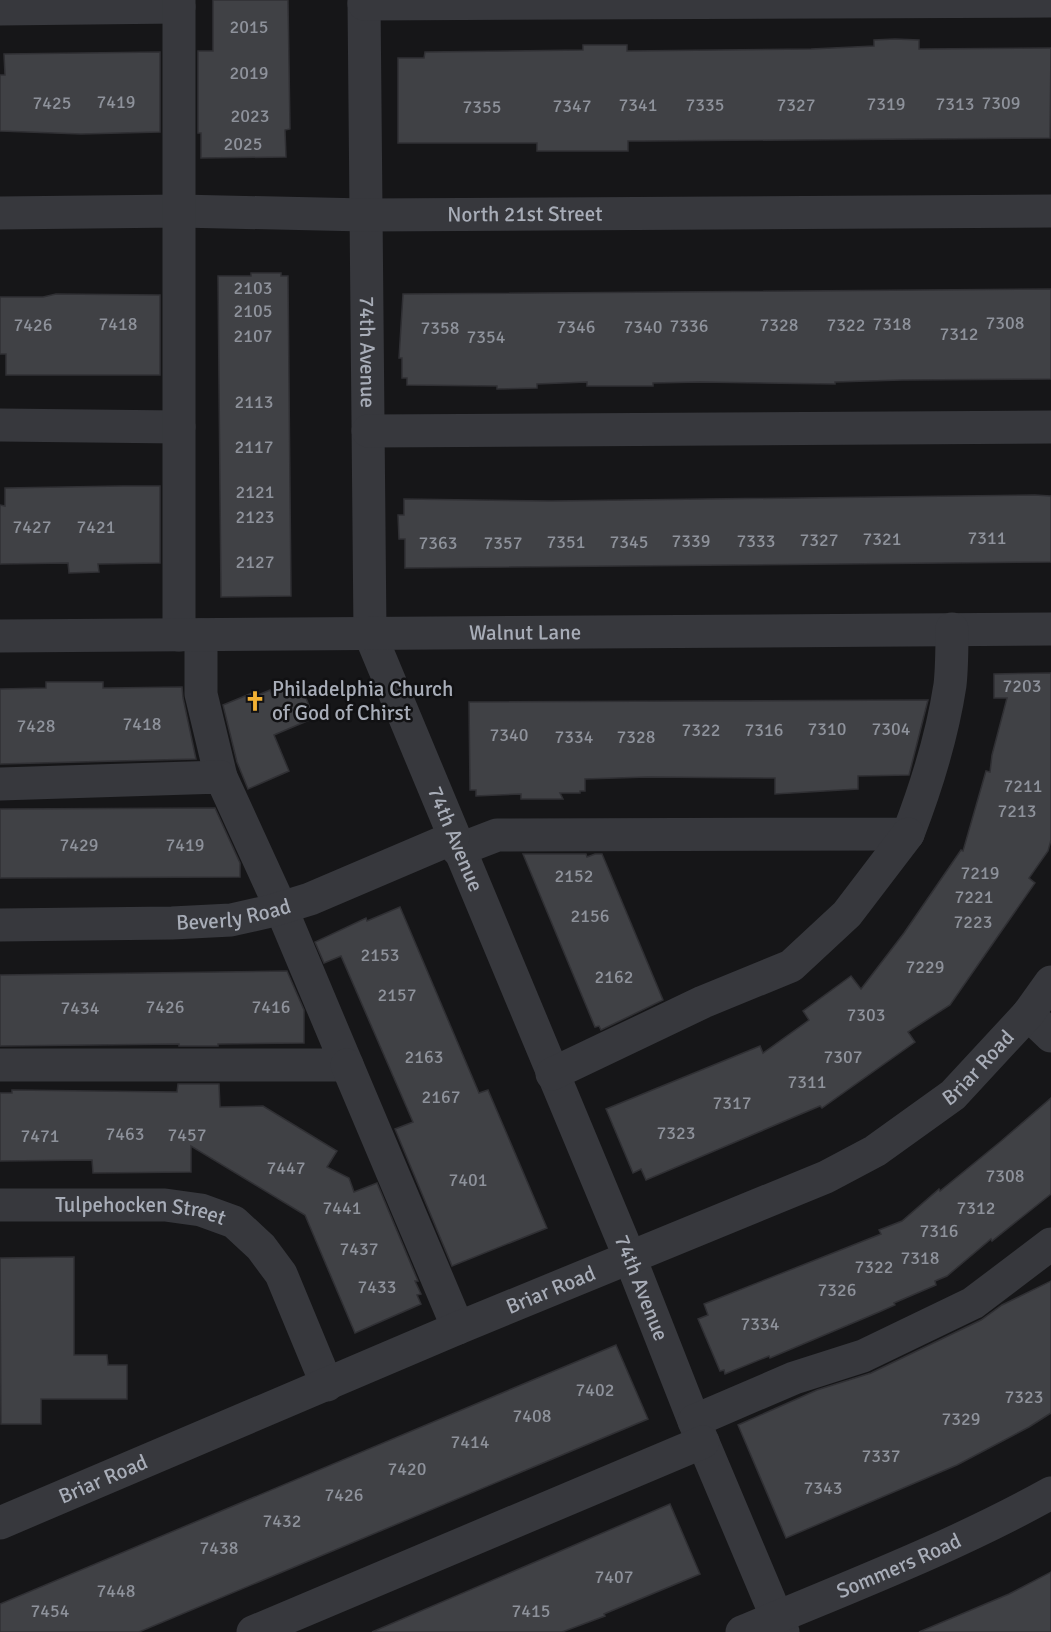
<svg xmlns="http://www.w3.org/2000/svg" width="1051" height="1632" viewBox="0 0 1051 1632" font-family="Signika,sans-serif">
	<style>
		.building { fill: #404145; stroke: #303034; stroke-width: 1.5 }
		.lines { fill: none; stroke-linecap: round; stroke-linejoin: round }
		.minor { stroke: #37383d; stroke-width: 33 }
		.labels { text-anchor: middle; stroke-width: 5; stroke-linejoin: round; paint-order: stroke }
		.number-label { font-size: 18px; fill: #8e929b }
		.street-label { font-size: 21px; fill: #a8adb8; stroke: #111113 }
		.poi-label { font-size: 21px; fill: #a8adb8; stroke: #111113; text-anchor: start }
	</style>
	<rect width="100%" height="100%" fill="#161618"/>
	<g class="building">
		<path d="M213,0H288L290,129L285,130L286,157L201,158V133H198V51H213Z"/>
		<path d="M895,39L919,40V49L1051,48L1050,138L645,141H628V151H537V143H398V58H424L425,52L583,50V45H627V51L811,49L874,46V40Z"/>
		<path d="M160,52V132L81,134L0,131V75H5L4,54Z"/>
		<path d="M251,273H281V276H288L291,596L221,597L218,276H251Z"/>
		<path d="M1051,289V379L902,380L835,382V384L700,382L653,383V386H587V382L537,384V388L497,389V386L407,385V378H402V358H399L403,294Z"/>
		<path d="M56,294L160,295V375H6V354H0V297H43Z"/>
		<path d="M122,486H160V563L98,564L99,572L69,573L68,563L0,564V505L5,506V488Z"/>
		<path d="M1035,495L1051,496V562L405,568V539H399L398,515H404V499L551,501Z"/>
		<path d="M1051,673V840L1048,851L1029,878L1035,883L950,1005L908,1032L915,1042L822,1108L820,1106L646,1180L641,1169L633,1173L606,1109L760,1046L763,1053L809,1020L803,1011L851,976L861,989L904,933L961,850L963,851L986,771L990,772L992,755L1007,698H994V674Z"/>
		<path d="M46,682H103V688H108L182,687L183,698L196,759L0,764V689L46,688Z"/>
		<path d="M300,683L314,718L274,735L289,771L248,789L237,762L223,705L252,693L253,697L270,690L272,695Z"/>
		<path d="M928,700L909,775L858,776V789L775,794V778L648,777L585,779V791H580V793H560L563,799H521V794L476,796V790H470L469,702Z"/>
		<path d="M215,808L240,863V877L0,878V809Z"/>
		<path d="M523,854H586L587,857L595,854H602L663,1000L601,1030L599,1026L595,1027Z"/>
		<path d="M400,907L479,1093L488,1090L547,1228L452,1266L395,1129L413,1122L341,956L324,963L315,942L366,918L367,921Z"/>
		<path d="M287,971L304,1010V1043L218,1044V1046H179V1044L0,1046V975Z"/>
		<path d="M178,1084H219L220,1107L263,1106L337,1151L327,1167L349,1178L354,1192L377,1183L418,1281H415L421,1294L417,1295L421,1304L355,1333L305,1215L191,1146V1172L93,1173L92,1160L0,1161V1093H12V1090L177,1092Z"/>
		<path d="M1051,1098V1194L992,1241L991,1239L947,1276L935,1281L936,1285L894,1303L895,1305L879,1312L770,1358L769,1356L725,1374L724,1370L720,1371L698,1319L708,1315L704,1304L881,1234L879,1230L902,1221L939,1189L940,1191L1000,1142Z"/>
		<path d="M74,1257V1355H107L108,1365H127V1399H41V1424H1L0,1258Z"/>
		<path d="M1051,1281V1413L1029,1427L957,1465L786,1538L738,1425L817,1390L871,1373L981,1320L1002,1305Z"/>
		<path d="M616,1345L648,1419L139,1632H0V1604Z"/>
		<path d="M670,1504L700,1574L604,1614L605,1616L562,1632H372Z"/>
		<path d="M1051,1572V1632H919L1009,1594Z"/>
	</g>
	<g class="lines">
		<g class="minor">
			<path id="s1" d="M364,0L370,634L630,1258L694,1421L783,1632"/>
			<path d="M364,4L1051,1"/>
			<path d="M0,9L179,7"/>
			<path id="s2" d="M0,213L180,211L365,215L1051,211"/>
			<path d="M0,425L179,427"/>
			<path d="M368,431L1051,427"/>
			<path d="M179,635V0"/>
			<path d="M201,635V694L221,777"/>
			<path id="s3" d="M0,636L1051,629"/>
			<path d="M0,784L221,777L281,908L347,1065H0"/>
			<path d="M458,850L497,835L908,834C927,785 942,737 950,685C952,667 952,648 952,629"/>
			<path id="s4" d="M0,925L172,923L231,920L271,911L310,899L453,838"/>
			<path d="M1028,1014L1051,1036"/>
			<path d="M347,1065L458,1328"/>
			<path d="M552,1074L703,1002L791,966L847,914L908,834"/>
			<path id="s5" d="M0,1205H165L201,1210L234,1222L261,1247L281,1274L327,1385"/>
			<path d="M694,1421L794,1378L863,1356L973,1303L1051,1244"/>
			<path id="s6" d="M0,1523L458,1328L826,1177L875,1151L953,1095L1028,1014L1051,982"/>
			<path d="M253,1632L703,1442"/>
			<path id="s7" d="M742,1632C846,1588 952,1548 1051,1493"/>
		</g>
	</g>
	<defs>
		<g id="church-bare" transform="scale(1.62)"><path d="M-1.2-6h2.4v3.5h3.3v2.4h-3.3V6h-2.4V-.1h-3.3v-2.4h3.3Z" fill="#f2b134" stroke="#111113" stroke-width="2.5" paint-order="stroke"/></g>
	</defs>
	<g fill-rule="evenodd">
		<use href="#church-bare" x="255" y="701"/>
	</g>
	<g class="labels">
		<g class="number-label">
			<text x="249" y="33">2015</text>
			<text x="249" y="79">2019</text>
			<text x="116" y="108">7419</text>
			<text x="52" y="109">7425</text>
			<text x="1001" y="109">7309</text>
			<text x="886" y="110">7319</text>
			<text x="955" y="110">7313</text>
			<text x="638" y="111">7341</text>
			<text x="705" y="111">7335</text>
			<text x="796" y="111">7327</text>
			<text x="572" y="112">7347</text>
			<text x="482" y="113">7355</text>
			<text x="250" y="122">2023</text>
			<text x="243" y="150">2025</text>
			<text x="253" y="294">2103</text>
			<text x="253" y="317">2105</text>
			<text x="1005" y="329">7308</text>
			<text x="118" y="330">7418</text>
			<text x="892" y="330">7318</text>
			<text x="33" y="331">7426</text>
			<text x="779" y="331">7328</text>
			<text x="846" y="331">7322</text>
			<text x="689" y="332">7336</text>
			<text x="576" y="333">7346</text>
			<text x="643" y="333">7340</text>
			<text x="440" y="334">7358</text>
			<text x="959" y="340">7312</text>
			<text x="253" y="342">2107</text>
			<text x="486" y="343">7354</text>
			<text x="254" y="408">2113</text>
			<text x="254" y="453">2117</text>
			<text x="255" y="498">2121</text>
			<text x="255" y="523">2123</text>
			<text x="32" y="533">7427</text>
			<text x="96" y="533">7421</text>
			<text x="987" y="544">7311</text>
			<text x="882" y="545">7321</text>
			<text x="819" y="546">7327</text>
			<text x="691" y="547">7339</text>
			<text x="756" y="547">7333</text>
			<text x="566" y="548">7351</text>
			<text x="629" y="548">7345</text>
			<text x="438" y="549">7363</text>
			<text x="503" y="549">7357</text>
			<text x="255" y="568">2127</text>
			<text x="1022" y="692">7203</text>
			<text x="142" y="730">7418</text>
			<text x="36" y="732">7428</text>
			<text x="827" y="735">7310</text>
			<text x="891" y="735">7304</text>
			<text x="701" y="736">7322</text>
			<text x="764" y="736">7316</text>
			<text x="509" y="741">7340</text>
			<text x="574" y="743">7334</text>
			<text x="636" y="743">7328</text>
			<text x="1023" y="792">7211</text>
			<text x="1017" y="817">7213</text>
			<text x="79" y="851">7429</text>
			<text x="185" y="851">7419</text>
			<text x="980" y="879">7219</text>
			<text x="574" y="882">2152</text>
			<text x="974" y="903">7221</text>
			<text x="590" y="922">2156</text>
			<text x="973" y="928">7223</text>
			<text x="380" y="961">2153</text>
			<text x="925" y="973">7229</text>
			<text x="614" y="983">2162</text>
			<text x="397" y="1001">2157</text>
			<text x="165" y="1013">7426</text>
			<text x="271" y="1013">7416</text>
			<text x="80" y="1014">7434</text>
			<text x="866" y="1021">7303</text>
			<text x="424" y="1063">2163</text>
			<text x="843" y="1063">7307</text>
			<text x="807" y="1088">7311</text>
			<text x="441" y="1103">2167</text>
			<text x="732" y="1109">7317</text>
			<text x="676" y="1139">7323</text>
			<text x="125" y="1140">7463</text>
			<text x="187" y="1141">7457</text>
			<text x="40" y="1142">7471</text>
			<text x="286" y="1174">7447</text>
			<text x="1005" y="1182">7308</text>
			<text x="468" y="1186">7401</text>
			<text x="342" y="1214">7441</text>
			<text x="976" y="1214">7312</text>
			<text x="939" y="1237">7316</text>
			<text x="359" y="1255">7437</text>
			<text x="920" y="1264">7318</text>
			<text x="874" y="1273">7322</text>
			<text x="377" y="1293">7433</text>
			<text x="837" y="1296">7326</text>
			<text x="760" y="1330">7334</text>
			<text x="595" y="1396">7402</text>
			<text x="1024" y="1403">7323</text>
			<text x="532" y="1422">7408</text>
			<text x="961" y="1425">7329</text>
			<text x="470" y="1448">7414</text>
			<text x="881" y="1462">7337</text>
			<text x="407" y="1475">7420</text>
			<text x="823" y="1494">7343</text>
			<text x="344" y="1501">7426</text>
			<text x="282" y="1527">7432</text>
			<text x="219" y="1554">7438</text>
			<text x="614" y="1583">7407</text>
			<text x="116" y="1597">7448</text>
			<text x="50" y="1617">7454</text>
			<text x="531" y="1617">7415</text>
		</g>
		<g class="street-label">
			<text dy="7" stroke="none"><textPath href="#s2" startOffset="525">North 21st Street</textPath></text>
			<text dy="7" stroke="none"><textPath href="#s1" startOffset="352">74th Avenue</textPath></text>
			<text dy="7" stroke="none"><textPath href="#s3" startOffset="525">Walnut Lane</textPath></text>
			<text dy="7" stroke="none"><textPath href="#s1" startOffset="856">74th Avenue</textPath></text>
			<text dy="7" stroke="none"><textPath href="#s4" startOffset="234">Beverly Road</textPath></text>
			<text dy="7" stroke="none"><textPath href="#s6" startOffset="1084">Briar Road</textPath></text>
			<text dy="7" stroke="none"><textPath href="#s5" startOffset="141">Tulpehocken Street</textPath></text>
			<text dy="7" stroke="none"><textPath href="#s1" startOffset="1342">74th Avenue</textPath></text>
			<text dy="7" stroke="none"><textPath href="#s6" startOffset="598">Briar Road</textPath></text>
			<text dy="7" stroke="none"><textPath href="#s6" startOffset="112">Briar Road</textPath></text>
			<text dy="7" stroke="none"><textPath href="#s7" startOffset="170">Sommers Road</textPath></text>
		</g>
		<g class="poi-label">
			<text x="272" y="696">Philadelphia Church<tspan x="272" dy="24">of God of Chirst</tspan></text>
		</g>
	</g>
</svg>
